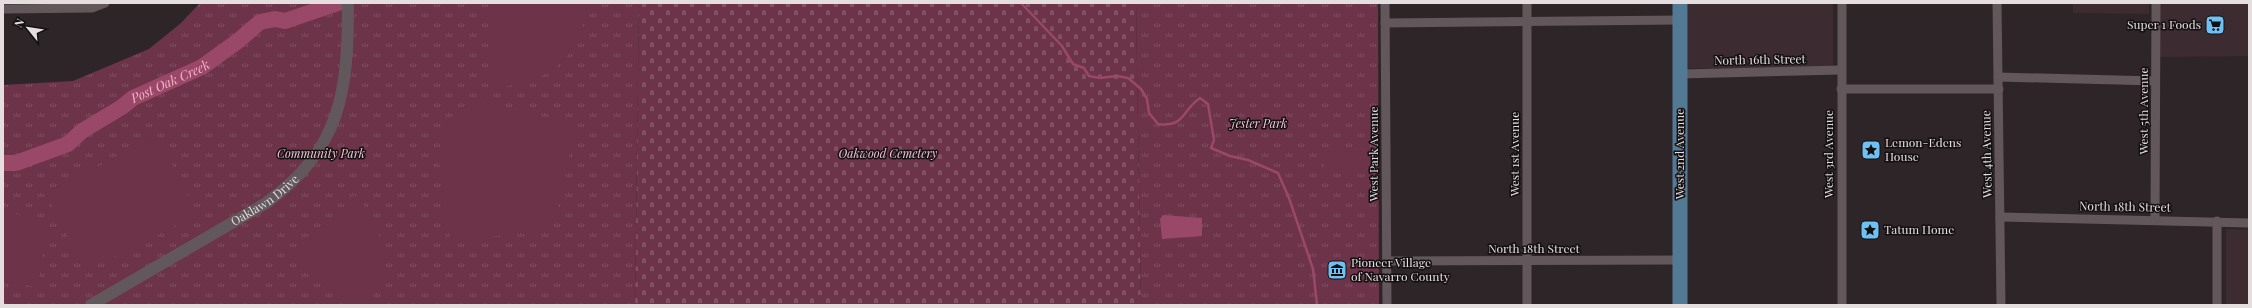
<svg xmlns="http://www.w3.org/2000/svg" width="2252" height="308" viewBox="0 0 2252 308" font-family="'Playfair Display',serif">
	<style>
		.built { fill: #3c2c31 }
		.grass { fill: url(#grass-tufts) }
		.cemetery { fill: url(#cemetery-stones) }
		.garden { fill: #6d3349 }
		.water { fill: #9a4867 }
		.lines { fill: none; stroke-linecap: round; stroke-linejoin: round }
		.stream { stroke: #9a4867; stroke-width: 2.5 }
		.river { stroke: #9a4867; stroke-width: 16 }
		.minor { stroke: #62575b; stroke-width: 9 }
		.tertiary { stroke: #62575b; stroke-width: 12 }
		.primary { stroke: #537a95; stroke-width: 15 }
		.labels { text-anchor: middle; stroke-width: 3; stroke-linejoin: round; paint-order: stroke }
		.poi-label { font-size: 12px; fill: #e4dedf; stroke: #141011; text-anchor: start }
		.street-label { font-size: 12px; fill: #e4dedf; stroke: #141011 }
		.park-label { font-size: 12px; font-style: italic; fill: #f3c3d2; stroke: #141011 }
		.water-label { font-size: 13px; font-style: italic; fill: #f8b1c8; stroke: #141011 }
	</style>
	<defs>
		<pattern id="grass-tufts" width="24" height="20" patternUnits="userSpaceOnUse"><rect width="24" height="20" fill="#6d3349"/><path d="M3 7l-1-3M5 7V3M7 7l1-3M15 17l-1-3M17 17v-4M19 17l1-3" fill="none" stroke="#825063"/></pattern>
		<pattern id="cemetery-stones" width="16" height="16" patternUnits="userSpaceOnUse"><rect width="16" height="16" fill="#6d3349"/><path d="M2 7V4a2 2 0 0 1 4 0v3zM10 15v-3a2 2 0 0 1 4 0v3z" fill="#825063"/></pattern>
	</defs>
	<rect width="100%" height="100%" fill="#2e2528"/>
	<g class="built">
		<rect x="1688" y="3" width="145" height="65"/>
		<path d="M2073,3H2149V14L2073,13Z"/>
		<path d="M2160,3H2249V56L2160,57Z"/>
		<path d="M2226,229L2249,230V305H2226Z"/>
	</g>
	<g class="grass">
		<path d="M200,3H639L635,305H3V85L73,81L149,49L181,23Z"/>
		<path d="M1136,3H1378L1379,305H1141Z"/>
	</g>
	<path class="cemetery" d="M639,3H1136L1141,305H635Z"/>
	<g class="garden">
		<path d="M488,3H588C580,62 545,85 488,88Z"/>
		<path d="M479,102L575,125L560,202L553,223C521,237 485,237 450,238C445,206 428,142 452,116C458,108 470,106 479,102Z"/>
		<path d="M158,136L197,215L85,271L46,193Z"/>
		<path d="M1325,151L1375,152V174L1324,173Z"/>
		<path d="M354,195C385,225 394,270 367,305H355L332,285L320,283L295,261L294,253L315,229L327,226Z"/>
		<path d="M3,212L49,220L37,287L3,281Z"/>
	</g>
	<path class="water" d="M1163,215L1202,218V236L1162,239L1160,219Z"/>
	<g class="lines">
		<path class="stream" d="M1021,3L1062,46L1073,64L1084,68L1089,76L1100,78L1117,76L1128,78L1141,89L1147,99L1149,113L1158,124C1185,128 1182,110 1200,98L1208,104L1214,140L1211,148L1230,156L1248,160L1278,173L1289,198L1313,269L1317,305"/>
		<path class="river" id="s1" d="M3,163H16L68,144L82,131L122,107L133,98L202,67L238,41L260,22L275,19L285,21L338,3"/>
		<g class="minor">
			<path d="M1385,3L1387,305"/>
			<path d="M1527,3V305"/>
			<path d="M1997,3L2001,305"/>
			<path d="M3,9L92,8L105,3"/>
			<path d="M1385,23L1680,20"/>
			<path d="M1680,74L1841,70"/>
			<path d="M1998,77L2155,81"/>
			<path d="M1841,89H1999"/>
			<path d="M2000,217L2249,223"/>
			<path d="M2155,220L2156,3"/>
			<path d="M2217,221V305"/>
			<path d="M1387,261L1680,260"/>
			<path d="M1842,305V3"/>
		</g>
		<path class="tertiary" id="s2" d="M91,305L266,203C342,149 348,90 348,3"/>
		<path class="primary" d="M1680,3V305"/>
	</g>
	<defs>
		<g id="supermarket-square" transform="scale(1)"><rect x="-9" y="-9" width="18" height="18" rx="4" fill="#6dc2f3" stroke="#141011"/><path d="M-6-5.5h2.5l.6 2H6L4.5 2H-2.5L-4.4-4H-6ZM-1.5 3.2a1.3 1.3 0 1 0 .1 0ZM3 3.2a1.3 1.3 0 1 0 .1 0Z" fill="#111"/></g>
		<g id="sight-square" transform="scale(1)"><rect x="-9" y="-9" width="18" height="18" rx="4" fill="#6dc2f3" stroke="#141011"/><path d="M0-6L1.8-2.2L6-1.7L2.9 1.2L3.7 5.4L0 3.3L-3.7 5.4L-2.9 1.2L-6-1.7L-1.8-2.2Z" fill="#111"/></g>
		<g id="museum-square" transform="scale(1)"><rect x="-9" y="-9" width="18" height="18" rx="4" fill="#6dc2f3" stroke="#141011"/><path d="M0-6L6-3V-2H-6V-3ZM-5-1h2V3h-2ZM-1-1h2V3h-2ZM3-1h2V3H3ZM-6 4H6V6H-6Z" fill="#111"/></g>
	</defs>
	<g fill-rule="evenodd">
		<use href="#supermarket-square" x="2215" y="25"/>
		<use href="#sight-square" x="1871" y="150"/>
		<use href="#sight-square" x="1870" y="230"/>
		<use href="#museum-square" x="1337" y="270"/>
	</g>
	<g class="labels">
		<g class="poi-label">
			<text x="2201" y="29" text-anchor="end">Super 1 Foods</text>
			<text x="1885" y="147">Lemon-Edens<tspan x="1885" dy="14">House</tspan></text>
			<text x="1884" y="234">Tatum Home</text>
			<text x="1351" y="267">Pioneer Village<tspan x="1351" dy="14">of Navarro County</tspan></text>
		</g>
		<g class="street-label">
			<text transform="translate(1760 60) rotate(-1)" y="4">North 16th Street</text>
			<text transform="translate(2144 111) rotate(-90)" y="4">West 5th Avenue</text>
			<text transform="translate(1374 154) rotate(-90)" y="4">West Park Avenue</text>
			<text transform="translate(1515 154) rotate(-90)" y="4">West 1st Avenue</text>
			<text transform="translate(1680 154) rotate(-90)" y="4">West 2nd Avenue</text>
			<text transform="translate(1829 154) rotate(-90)" y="4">West 3rd Avenue</text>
			<text transform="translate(1987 154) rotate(-91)" y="4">West 4th Avenue</text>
			<text dy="4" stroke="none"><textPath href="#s2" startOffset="203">Oaklawn Drive</textPath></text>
			<text transform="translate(2125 207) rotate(1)" y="4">North 18th Street</text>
			<text x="1534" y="253">North 18th Street</text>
		</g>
		<g class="park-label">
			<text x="1258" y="128">Jester Park</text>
			<text x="321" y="158">Community Park</text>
			<text x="888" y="158">Oakwood Cemetery</text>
		</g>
		<g class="water-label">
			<text dy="5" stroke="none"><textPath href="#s1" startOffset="189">Post Oak Creek</textPath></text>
		</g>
	</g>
	<rect width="2252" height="308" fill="none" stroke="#e4dedf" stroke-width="8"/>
	<g transform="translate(28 28) rotate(300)" stroke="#141011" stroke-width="3" paint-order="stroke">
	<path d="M0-3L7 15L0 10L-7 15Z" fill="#e4dedf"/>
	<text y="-6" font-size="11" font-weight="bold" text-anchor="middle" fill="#e4dedf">N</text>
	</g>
</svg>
